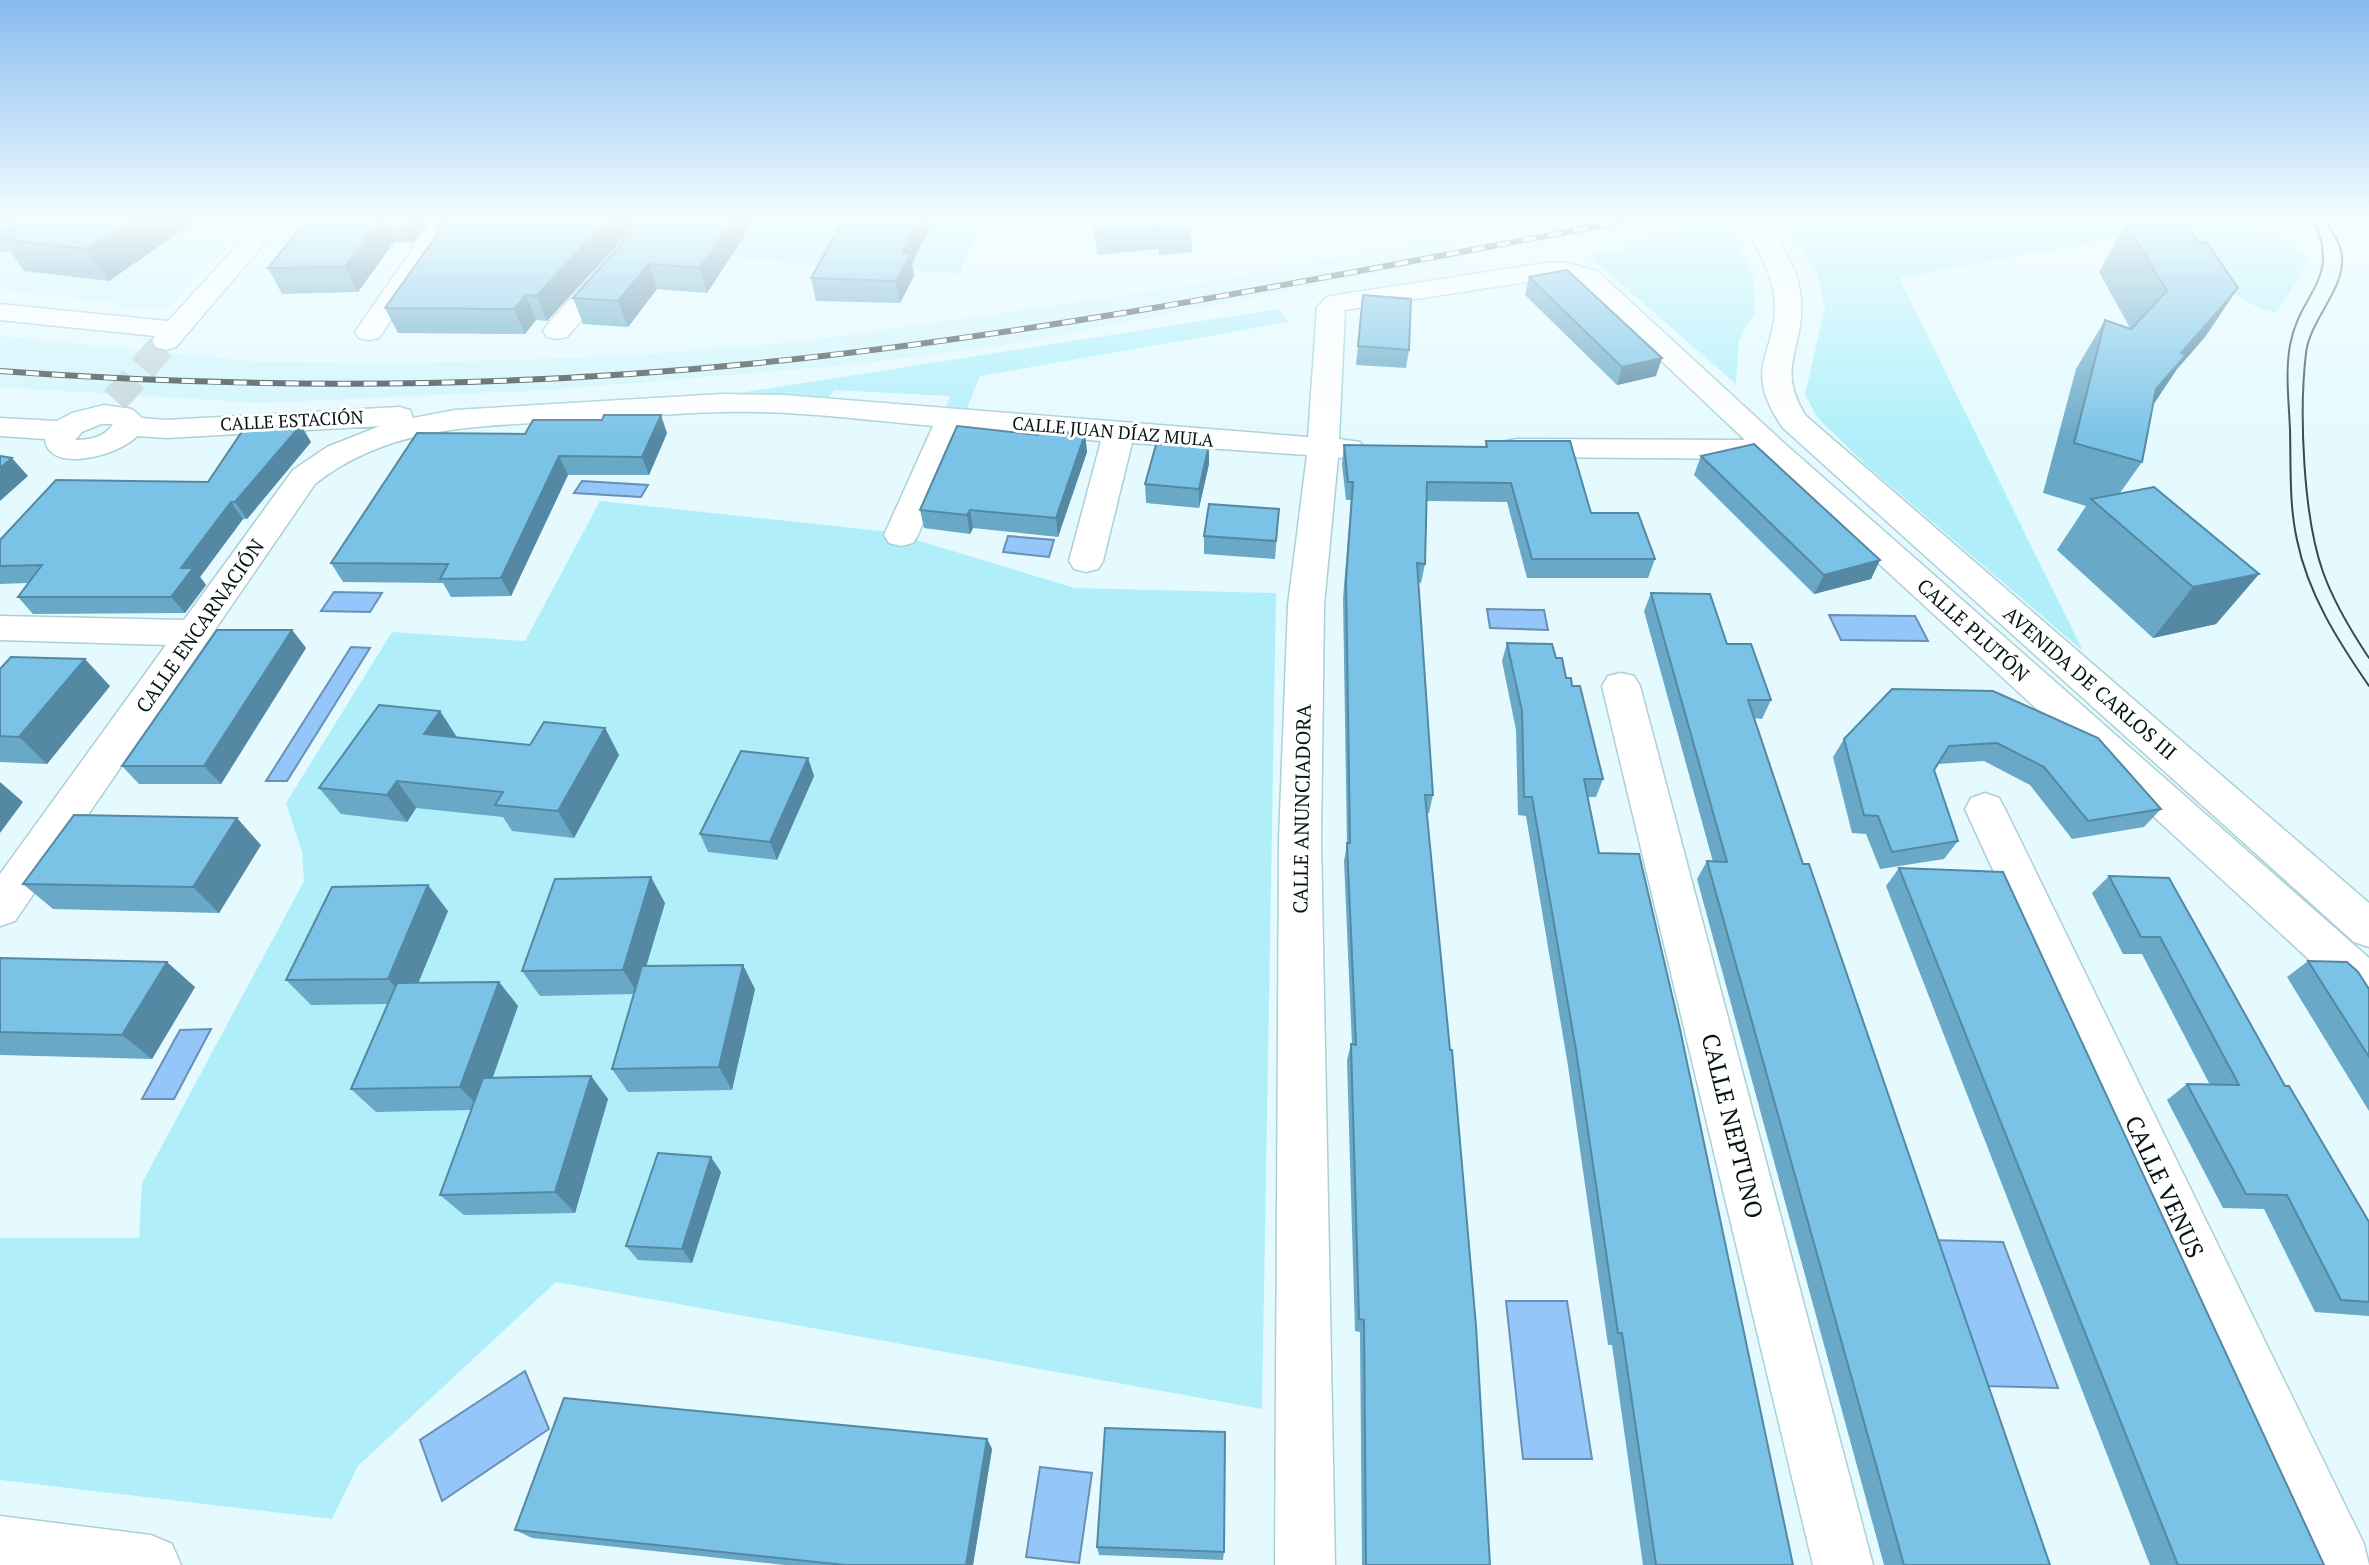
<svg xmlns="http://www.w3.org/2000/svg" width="2369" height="1565" viewBox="0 0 2369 1565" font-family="'PT Serif',serif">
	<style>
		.built { fill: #d0f5fc }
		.green { fill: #b0effa }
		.water { fill: #95c6f9; stroke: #6a90b5; stroke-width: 2 }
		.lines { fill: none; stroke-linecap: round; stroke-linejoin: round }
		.minor-tunnel { stroke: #c3d7dc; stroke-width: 28; stroke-dasharray: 28 14; stroke-linecap: butt }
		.minor-casing { stroke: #abd0d6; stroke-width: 3 }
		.minor { fill: #fff; fill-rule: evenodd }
		.tram { stroke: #3a494c; stroke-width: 2 }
		.rail-casing { stroke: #3a494c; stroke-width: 6 }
		.rail { stroke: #fff; stroke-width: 4; stroke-dasharray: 13; stroke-linecap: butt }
		.wall { fill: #69a8c7 }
		.shaded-wall { fill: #5588a2 }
		.building { fill: #7ac3e7; stroke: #5588a2; stroke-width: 2 }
		.labels { text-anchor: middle; stroke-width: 6; stroke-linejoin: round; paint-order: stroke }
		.far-street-label { font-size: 18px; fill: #061315; stroke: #fff }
		.street-label { font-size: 20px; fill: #061315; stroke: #fff }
		.near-street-label { font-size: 24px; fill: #061315; stroke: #fff }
	</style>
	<rect width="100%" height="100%" fill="#e4faff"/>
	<g class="built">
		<path d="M0,221H253L227,243L179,296L167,307L151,310L116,307L117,303L0,290Z"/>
		<path d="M1450,238L1469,256L1023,342L860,364L550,390L261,403L0,387V336L262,362L416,363L626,356L806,341L938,322L1173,288Z"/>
	</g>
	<g class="green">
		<path d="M665,221H980L960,274L800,264L671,249Z"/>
		<path d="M1690,221H1727L1753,274L1755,312L1739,340L1736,384L1588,255L1624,249L1632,242Z"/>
		<path d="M1784,221H2258L2309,259L2277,313L2261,309L2126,236L1899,278L2083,651L1866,465L1817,417L1805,394L1825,308L1818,276Z"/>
		<path d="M1278,309L1289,322L980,376L967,408L946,407L950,396L834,390L828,399L739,393Z"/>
		<path d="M600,501L890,532L1075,588L1276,593L1262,1409L556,1282L358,1466L332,1519L0,1480V1238H139L142,1183L304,881L302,852L286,803L392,632L525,641Z"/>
	</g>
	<g class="water">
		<path d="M582,481L648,485L641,497L574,493Z"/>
		<path d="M1008,536L1054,540L1049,557L1003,552Z"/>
		<path d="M334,592L382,593L370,612L321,611Z"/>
		<path d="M1487,609L1544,610L1548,630L1490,628Z"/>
		<path d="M1829,615L1915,616L1928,641L1841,640Z"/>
		<path d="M351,647L370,648L287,781H266Z"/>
		<path d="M211,1029L174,1099H142L180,1030Z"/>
		<path d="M1931,1240L2003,1242L2058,1388L1982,1386Z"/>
		<path d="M1506,1301H1567L1592,1459H1523Z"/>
		<path d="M525,1371L549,1429L442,1501L420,1440Z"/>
		<path d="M1040,1467L1092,1473L1079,1563L1026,1557Z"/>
	</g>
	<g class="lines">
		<path class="minor-tunnel" d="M115,400L166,341"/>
		<g class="minor-casing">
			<g id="minor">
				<path d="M260,221H288L267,240L176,347L166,350L156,347L152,341L155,336L0,320V304L168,321Z"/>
				<path d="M432,221H457L379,338L369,340L359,338L355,332Z"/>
				<path d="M641,221H668L567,337L557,339L547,337L543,331L547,325Z"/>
				<path d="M1743,221H1767C1782,245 1800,272 1801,301C1804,350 1775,368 1806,416L2369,903V947L2354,942L1783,428C1738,363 1781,355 1774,294C1770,267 1754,244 1743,221Z"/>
				<path d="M1546,263H1566L1597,271L1784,443L2369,958V1006L2353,1000L1765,459L1517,457L1506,455L1501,448L1506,441L1517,439L1745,440L1579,283L1546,279L1345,310L1339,439L1360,442L1365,449L1360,456L1338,458L1324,605L1321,840L1335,1565H1275L1279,840L1288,605L1307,455L1132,443L1103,561L1098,569L1086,572L1074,569L1069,561L1101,441L963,429L918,535L913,543L901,546L889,543L884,535L933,426C863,420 792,410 721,412C673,413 624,418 576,421C484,426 391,424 315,484L15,921L0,926V874L166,645L0,640V616L184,620L293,470L327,447L380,426L166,438L137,436C121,455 48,475 45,439L0,436V418L57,421L72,413L104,405L132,409L142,418L166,420L399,407L410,410L413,418L455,410L722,394L784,395L1308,437L1317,307L1327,297L1337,295ZM101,424H113C105,437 90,440 75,440L82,432Z"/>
				<path d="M1621,673L1634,676L1640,686L1873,1565H1813L1602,686L1608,676Z"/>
				<path d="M1985,793L1999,798L2005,809L2364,1544L2369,1565H2312L1965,809L1971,798Z"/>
				<path d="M0,1516L151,1535L172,1544L181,1565H0Z"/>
			</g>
		</g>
		<use href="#minor" class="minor"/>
		<g class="tram">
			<path d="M2314,221C2341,281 2300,291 2290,345C2285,373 2289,402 2290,430C2291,467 2289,504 2297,540C2308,594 2338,641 2369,686"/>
			<path d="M2327,223C2333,233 2341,244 2342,256C2345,290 2310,319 2306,353C2299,412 2303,516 2323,572C2334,603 2351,631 2369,658"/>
		</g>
		<g class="rail-casing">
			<path id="rail" d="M0,371C250,389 499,389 748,364C1043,335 1335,275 1626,221"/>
		</g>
		<use href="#rail" class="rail"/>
	</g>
	<g class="wall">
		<path d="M0,221H195L109,281L24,271L11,252L0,251Z"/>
		<path d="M306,221H430L413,243L394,242L358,292L282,294L268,268Z"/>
		<path d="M433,221H639L547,321L536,320L525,334L398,333L385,308L438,233Z"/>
		<path d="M642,221H754L707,293L657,289L628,327L583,324L573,298Z"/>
		<path d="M1094,221H1190L1192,252L1159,255L1158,249L1097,255Z"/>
		<path d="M2148,222L2198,242L2238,288L2205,337L2177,369L2153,405L2142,462L2120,493L2259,574L2216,624L2153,638L2057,550L2086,506L2043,493L2076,369L2105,320L2130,328L2099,272L2126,224L2145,226Z"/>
		<path d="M930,226L912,264L914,276L900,303L816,301L811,278Z"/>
		<path d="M1529,277L1656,376L1617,385L1525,295Z"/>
		<path d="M1363,295L1409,350L1406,368L1356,365Z"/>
		<path d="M667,433L649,475H568L511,596L451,597L443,583L343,582L331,563L525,434Z"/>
		<path d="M1085,434L1087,452L1058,537L973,528L970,534L924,528L920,510L1038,435Z"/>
		<path d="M1486,441L1591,513L1655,559L1648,578H1527L1507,502L1427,501L1425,564L1421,583L1418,582L1433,795L1429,813H1427L1490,1565H1362L1360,1332L1355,1331L1347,1060L1351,1044L1352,1045L1344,861L1347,845L1343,598L1351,500H1346L1342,464L1344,445L1485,447Z"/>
		<path d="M311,442L247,519H243L200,577L206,585L185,613L33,614L18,597L28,583L0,584V540L208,482Z"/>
		<path d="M1701,456L1880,560L1871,579L1814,594L1694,475Z"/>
		<path d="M1209,464L1199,508L1146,503L1145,484Z"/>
		<path d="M1279,509L1275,559L1204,554V536Z"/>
		<path d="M1651,593L1727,644L1771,700L1762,719L1754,718L1803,864L2050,1565H1884L1697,879L1707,861L1713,862L1644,611Z"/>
		<path d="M292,630L306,648L221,784H139L122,766Z"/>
		<path d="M1507,643L1556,658L1572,686L1603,779L1596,797H1587L1599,853L1793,1565H1643L1612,1345H1608L1568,1066L1526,816L1518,815L1516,730L1502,661Z"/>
		<path d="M0,669L110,686L47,764L0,762Z"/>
		<path d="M1993,691L2161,809L2144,827L2072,839L2030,785L1984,761L1938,764L1934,770L1958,841L1944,859L1880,869L1866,834L1852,833L1833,757L1844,739Z"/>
		<path d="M440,711L457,737L530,745L605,728L619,755L574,838L512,831L503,817L416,808L407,822L341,814L319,788Z"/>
		<path d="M808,758L814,776L777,860L708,852L700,834Z"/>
		<path d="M261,845L219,913L53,909L23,884Z"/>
		<path d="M1899,868L2324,1565H2150L1886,886Z"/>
		<path d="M2109,876L2285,1086L2369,1222V1316L2315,1312L2264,1209L2223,1208L2167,1100L2187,1084L2210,1085L2142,954H2123L2092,893Z"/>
		<path d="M665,903L646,966L755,989L732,1090L628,1092L612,1069L634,994L540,996L522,971Z"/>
		<path d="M448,911L418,983L499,982L518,1006L493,1077L591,1076L608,1099L575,1213L464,1215L440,1195L471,1110L376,1112L351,1089L388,1004L311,1005L286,980Z"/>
		<path d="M0,958L195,987L152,1059L0,1055Z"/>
		<path d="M2308,961L2369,989V1111L2287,977Z"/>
		<path d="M721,1172L692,1263L638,1260L626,1246Z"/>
		<path d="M987,1439L992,1449L973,1565H785L532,1538L515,1530Z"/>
		<path d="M1097,1547L1224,1552L1223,1560L1099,1555Z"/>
	</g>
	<g class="shaded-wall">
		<path d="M129,221H195L109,281L87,249Z"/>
		<path d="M379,221H383L394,242L358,292L345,267Z"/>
		<path d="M402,221H430L413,243Z"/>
		<path d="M607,221H639L547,321L536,296Z"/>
		<path d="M731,221H754L707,293L700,268Z"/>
		<path d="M916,221H929L930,226L912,264L914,276L900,303L896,281L903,253Z"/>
		<path d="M649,264L657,289L628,327L618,301Z"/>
		<path d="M2238,288L2205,337L2177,369L2153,405L2123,440L2181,353Z"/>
		<path d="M526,295L536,320L525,334L514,309Z"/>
		<path d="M1662,358L1656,376L1617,385L1622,367Z"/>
		<path d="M661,415L667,433L649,475L642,457Z"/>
		<path d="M301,425L311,442L247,519L235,502Z"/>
		<path d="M1085,434L1087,452L1058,537L1056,518Z"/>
		<path d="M1209,445V464L1199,508V489Z"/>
		<path d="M559,456L568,475L511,596L501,578Z"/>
		<path d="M12,458L28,476L0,501V468Z"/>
		<path d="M231,502L243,519L200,577L206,585L185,613L171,597L181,568Z"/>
		<path d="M970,510L973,528L970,534L967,515Z"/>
		<path d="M1880,560L1871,579L1814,594L1824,575Z"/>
		<path d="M2259,574L2216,624L2153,638L2193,587Z"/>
		<path d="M292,630L306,648L221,784L204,766Z"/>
		<path d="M85,659L110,686L47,764L19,737Z"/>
		<path d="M440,711L457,738L424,734Z"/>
		<path d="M605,728L619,755L574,838L558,811Z"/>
		<path d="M808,758L814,776L777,860L770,842Z"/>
		<path d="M397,781L416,808L407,822L387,795Z"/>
		<path d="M0,782L23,802L0,833Z"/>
		<path d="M237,818L261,845L219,913L193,887Z"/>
		<path d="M651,877L665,903L638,994L623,970Z"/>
		<path d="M428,885L448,911L410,1003L388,979Z"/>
		<path d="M167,962L195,987L152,1059L122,1035Z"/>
		<path d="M743,965L755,989L732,1090L719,1067Z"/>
		<path d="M499,982L518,1006L481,1110L460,1087Z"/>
		<path d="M591,1076L608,1099L575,1213L555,1192Z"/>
		<path d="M711,1157L721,1172L692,1263L682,1249Z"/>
		<path d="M987,1439L992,1449L973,1565H966Z"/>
	</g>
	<g class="building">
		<path d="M0,221H129L87,249L1,239L21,224L0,222Z"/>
		<path d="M306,221H379L345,267L268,268Z"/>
		<path d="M433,221H607L536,296L526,295L514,309L385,308L446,222Z"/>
		<path d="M642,221H731L700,268L649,264L618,301L573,298Z"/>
		<path d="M843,221H919L903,253L911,254L896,281L811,278Z"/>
		<path d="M1095,221H1190L1192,230L1159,232L1158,227L1096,233Z"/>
		<path d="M2148,222L2187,225L2198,242L2207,243L2238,288L2181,353L2186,355L2156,389L2142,462L2074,443L2105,320L2131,329L2167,291L2126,224L2150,226Z"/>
		<path d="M1567,270L1662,358L1622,367L1529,277Z"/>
		<path d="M1363,295L1411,299L1409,350L1358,346Z"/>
		<path d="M604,415H661L642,457L559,456L501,578L440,579L448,564L331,563L417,433L525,434L533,420H602Z"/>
		<path d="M301,425L235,502H231L181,568H193L171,597H18L42,565L0,566V540L56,480L208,482L245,427Z"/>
		<path d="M957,426L1038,435L1040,430L1085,434L1056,518L970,510L967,515L920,510Z"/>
		<path d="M1157,441L1209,445L1199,489L1145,484Z"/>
		<path d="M1486,441H1570L1591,513H1638L1655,559H1532L1511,483L1427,482L1425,564L1417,563L1433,795H1425L1450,1050H1452L1476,1326L1490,1565H1366L1364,1320L1359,1319L1351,1044L1356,1045L1347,843H1350L1346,580L1353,482H1348L1344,445L1487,447Z"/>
		<path d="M1754,444L1880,560L1824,575L1701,456Z"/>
		<path d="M0,456L12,458L0,468Z"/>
		<path d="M2154,487L2259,574L2193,587L2091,499Z"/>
		<path d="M1209,504L1279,509L1276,541L1204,536Z"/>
		<path d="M1651,593L1710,594L1727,644H1751L1771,700H1748L1803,864H1809L2050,1565H1904L1707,861L1727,862Z"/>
		<path d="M217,630H292L204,766H122Z"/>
		<path d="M1507,643L1552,644L1556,658H1562L1566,678H1571L1572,686H1580L1603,779H1584L1599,853L1639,854L1680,1029L1793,1565H1656L1622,1333H1618L1576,1050L1532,797H1524L1522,711Z"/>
		<path d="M11,657L85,659L19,737L0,736V669Z"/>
		<path d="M1892,689L1993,691L2098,738L2161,809L2088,821L2044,767L1997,743L1949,746L1934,770L1958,841L1892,852L1878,816L1864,815L1844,739Z"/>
		<path d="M379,705L440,711L424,734L530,745L544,722L605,728L558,811L495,805L503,792L397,781L387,795L319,788Z"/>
		<path d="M741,751L808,758L770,842L700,834Z"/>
		<path d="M74,815L237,818L193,887L23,884Z"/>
		<path d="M1899,868L2003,872L2324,1565H2178Z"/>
		<path d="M2109,876L2169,878L2285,1086H2289L2369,1222V1302L2341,1300L2287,1195L2246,1194L2187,1084L2239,1085L2160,937H2141Z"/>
		<path d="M651,877L623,970L522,971L555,879Z"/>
		<path d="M428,885L388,979L286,980L332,887Z"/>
		<path d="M0,958L167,962L122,1035L0,1032Z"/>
		<path d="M2308,961L2347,962L2358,972L2369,989V1057Z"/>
		<path d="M743,965L719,1067L612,1069L642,966Z"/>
		<path d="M499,982L460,1087L351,1089L397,983Z"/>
		<path d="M591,1076L555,1192L440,1195L483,1078Z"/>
		<path d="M658,1153L711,1157L682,1249L626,1246Z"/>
		<path d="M564,1398L987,1439L966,1565H845L515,1530Z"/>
		<path d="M1105,1428L1225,1432L1224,1552L1097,1547Z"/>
	</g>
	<linearGradient id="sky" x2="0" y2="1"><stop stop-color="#87bbef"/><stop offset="0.5" stop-color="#f3fdff"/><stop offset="1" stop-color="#f3fdff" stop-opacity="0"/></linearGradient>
	<rect width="2369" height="440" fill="url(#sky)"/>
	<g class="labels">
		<g class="far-street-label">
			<text transform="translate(292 421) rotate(-3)" y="6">CALLE ESTACIÓN</text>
			<text transform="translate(1113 432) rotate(5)" y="6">CALLE JUAN DÍAZ MULA</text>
		</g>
		<g class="street-label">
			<text transform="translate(200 626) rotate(-55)" y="7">CALLE ENCARNACIÓN</text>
			<text transform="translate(1973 630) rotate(42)" y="7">CALLE PLUTÓN</text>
			<text transform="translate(2090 683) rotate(41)" y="7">AVENIDA DE CARLOS III</text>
			<text transform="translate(1302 809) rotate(-89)" y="7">CALLE ANUNCIADORA</text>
		</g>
		<g class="near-street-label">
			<text transform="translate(1732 1126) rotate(76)" y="8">CALLE NEPTUNO</text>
			<text transform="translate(2164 1187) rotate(65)" y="8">CALLE VENUS</text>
		</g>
	</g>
</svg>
